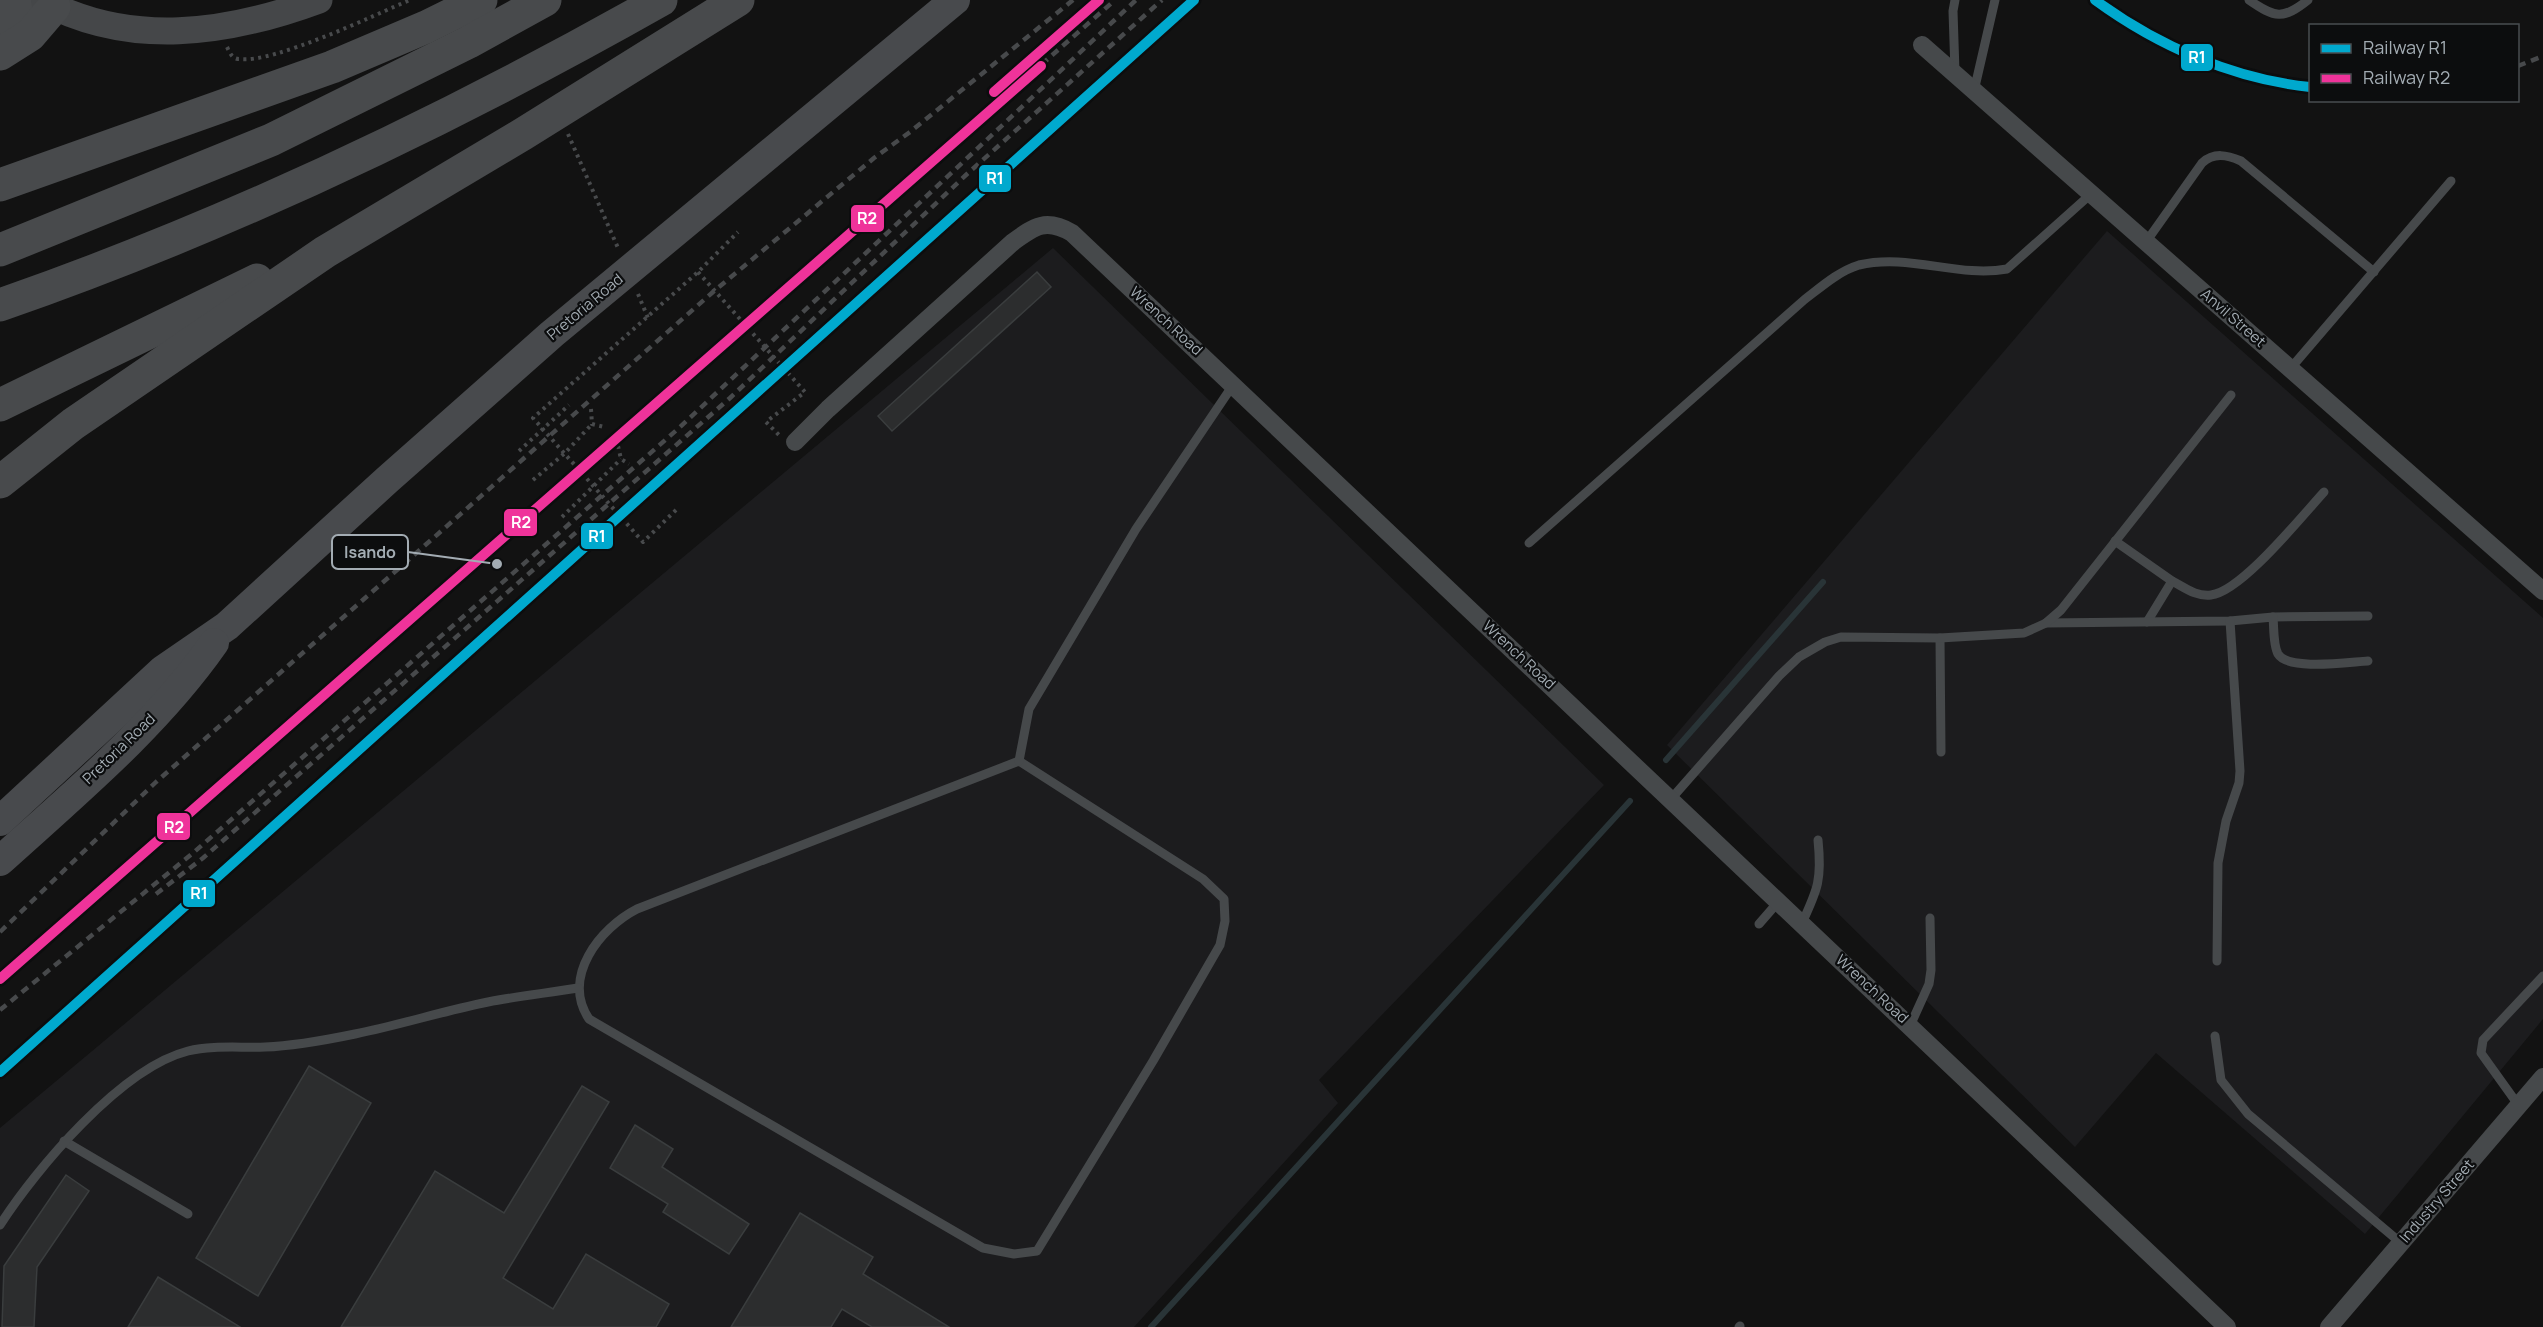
<svg xmlns="http://www.w3.org/2000/svg" width="2543" height="1327" viewBox="0 0 2543 1327" font-family="Manrope,sans-serif">
	<style>
		.built { fill: #1c1c1e }
		.lines { fill: none; stroke-linecap: round; stroke-linejoin: round }
		.stream { stroke: #293437; stroke-width: 6 }
		.building { fill: #2c2d2e; stroke: #3a3d3e; stroke-width: 1.5 }
		.path { stroke: #484a4c; stroke-width: 4; stroke-dasharray: 3 4.5; stroke-linecap: butt }
		.lane { stroke: #46494b; stroke-width: 9 }
		.street { stroke: #46494b; stroke-width: 18 }
		.secondary { stroke: #454749; stroke-width: 27 }
		.primary { stroke: #484a4d; stroke-width: 30 }
		.highway { stroke: #484a4c; stroke-width: 33 }
		.rail { stroke: #47494b; stroke-width: 4.5; stroke-dasharray: 8 6; stroke-linecap: butt }
		.rail-1-casing { stroke: #0c0d0e; stroke-width: 15 }
		.rail-2-casing { stroke: #0c0d0e; stroke-width: 15 }
		.rail-1 { stroke: #00a9ce; stroke-width: 10 }
		.rail-2 { stroke: #ef339a; stroke-width: 10 }
		.labels { text-anchor: middle; stroke-width: 4.5; stroke-linejoin: round; paint-order: stroke }
		.street-label { font-size: 15px; fill: #a3acb3; stroke: #0c0d0e }
		.leader { fill: none; stroke: #a3acb3; stroke-width: 2 }
		.callout-dot { fill: #a3acb3; stroke: #0c0d0e; stroke-width: 2 }
		.callout { fill: #0c0d0e; stroke: #a3acb3; stroke-width: 2 }
		.callout-label { font-size: 16px; text-anchor: middle; font-weight: bold; fill: #a3acb3 }
		.line-badge { stroke: #0c0d0e; stroke-width: 2 }
		.badge-label { font-size: 16px; text-anchor: middle; font-weight: bold; fill: #fff }
	</style>
	<rect width="100%" height="100%" fill="#121212"/>
	<g class="built">
		<path d="M2107,231L2543,618V1019L2365,1234L2156,1053L2075,1147L1667,745Z"/>
		<path d="M1053,248L1604,785L1319,1080L1338,1103L1134,1327H0V1128Z"/>
	</g>
	<g class="lines">
		<g class="stream">
			<path d="M1666,760L1823,582"/>
			<path d="M1151,1327L1630,801"/>
		</g>
	</g>
	<g class="building">
		<path d="M1037,272L1051,287L892,431L878,416Z"/>
		<path d="M309,1066L371,1103L258,1296L196,1258Z"/>
		<path d="M582,1086L609,1102L503,1278L553,1309L586,1254L669,1304L656,1327H341L435,1171L504,1213Z"/>
		<path d="M635,1125L673,1149L662,1167L749,1224L729,1254L663,1212L668,1204L610,1168Z"/>
		<path d="M66,1175L89,1191L37,1267L34,1327H2L4,1266Z"/>
		<path d="M800,1213L873,1257L863,1274L949,1327H872L842,1309L831,1327H731Z"/>
		<path d="M158,1277L240,1327H128Z"/>
	</g>
	<g class="lines">
		<g class="path">
			<path d="M227,47C230,53 232,59 239,59C273,64 374,15 410,0"/>
			<path d="M568,134L618,248"/>
			<path d="M698,272L805,392L766,422L780,436"/>
			<path d="M638,294L648,318"/>
			<path d="M591,409L592,424L604,427"/>
			<path d="M618,446L621,459L629,464"/>
			<path d="M519,451L569,405"/>
			<path d="M533,480L565,453L592,424"/>
			<path d="M676,510L643,542L533,418L698,272L738,232"/>
			<path d="M562,517L621,459"/>
		</g>
		<g class="lane">
			<path d="M2249,0C2275,18 2283,20 2308,0"/>
			<path d="M1955,72L1953,11L1955,0"/>
			<path d="M1974,91L1995,0"/>
			<path d="M2146,242L2202,163C2214,152 2227,155 2241,161L2374,272"/>
			<path d="M2290,369L2451,181"/>
			<path d="M2115,541L2172,581L2147,622"/>
			<path d="M1529,543L1804,300C1821,287 1839,271 1859,265C1909,253 1958,278 2007,269L2091,194"/>
			<path d="M2172,581C2184,587 2196,597 2211,595C2241,592 2302,516 2324,492"/>
			<path d="M2273,617L2368,616"/>
			<path d="M2046,623L2230,621L2273,617C2274,627 2273,645 2278,654C2288,671 2349,662 2368,661"/>
			<path d="M1940,638L1941,752"/>
			<path d="M1019,761L1203,879L1224,899L1225,921L1220,945L1153,1061L1037,1251L1014,1254L983,1248L589,1019C561,977 600,928 637,909Z"/>
			<path d="M1019,761L1029,709L1136,529L1233,385"/>
			<path d="M1671,799L1779,676L1799,657L1825,642L1841,637L1940,638L2024,633L2046,623L2061,610L2231,395"/>
			<path d="M1802,923C1818,889 1822,879 1818,840"/>
			<path d="M1759,924L1779,901"/>
			<path d="M2217,961L2218,863L2226,821L2239,783L2240,771L2230,621"/>
			<path d="M1910,1026L1929,984L1931,970L1930,918"/>
			<path d="M2215,1036L2221,1080L2248,1114L2401,1243"/>
			<path d="M2519,1106L2481,1053L2483,1040L2543,976"/>
			<path d="M64,1141L188,1214"/>
			<path d="M0,1225C36,1169 121,1068 188,1051C212,1045 240,1048 265,1047C294,1046 326,1040 355,1034C400,1025 443,1011 488,1002C518,996 548,993 578,988"/>
			<path d="M1739,1327L1740,1326"/>
		</g>
		<g class="street">
			<path d="M1922,45L2543,591"/>
			<path d="M795,442L828,409L1013,242C1035,226 1046,218 1072,233L2227,1327"/>
			<path d="M2329,1327L2543,1077"/>
		</g>
		<path class="secondary" d="M41,0C130,48 227,34 319,0"/>
		<g class="primary">
			<path d="M0,821L163,670L227,626L387,480L552,334L955,0"/>
			<path d="M0,861C75,793 156,726 214,643"/>
		</g>
		<g class="highway">
			<path d="M0,52C14,33 20,24 14,0"/>
			<path d="M0,54L30,35L54,7"/>
			<path d="M0,185L332,67L426,27L481,0"/>
			<path d="M0,250L271,140L469,42L545,0"/>
			<path d="M0,305C230,225 449,120 661,0"/>
			<path d="M0,405L257,280"/>
			<path d="M0,482L73,424L325,252L523,134L738,0"/>
		</g>
		<g class="rail">
			<path d="M2095,0C2158,46 2233,79 2310,87"/>
			<path d="M2518,66L2543,56"/>
			<path d="M156,894L203,858L730,398L967,174L1162,0"/>
			<path d="M0,932L156,782L713,292L874,158L910,132L1073,0"/>
			<path d="M0,979L1115,0"/>
			<path d="M0,1010L193,853L679,428L1136,0"/>
			<path d="M0,1072L1194,0"/>
		</g>
		<g class="rail-1-casing">
			<g id="rail-1">
				<path d="M2095,0C2158,46 2233,79 2310,87"/>
				<path d="M0,1072L1194,0"/>
			</g>
		</g>
		<g class="rail-2-casing">
			<g id="rail-2">
				<path d="M994,92L1099,0"/>
				<path d="M0,979L1041,66"/>
			</g>
		</g>
		<use href="#rail-1" class="rail-1"/>
		<use href="#rail-2" class="rail-2"/>
	</g>
	<g class="labels">
		<g class="street-label">
			<text transform="translate(585 307) rotate(-40)" y="5">Pretoria Road</text>
			<text transform="translate(2233 318) rotate(41)" y="5">Anvil Street</text>
			<text transform="translate(1166 321) rotate(43)" y="5">Wrench Road</text>
			<text transform="translate(1519 655) rotate(43)" y="5">Wrench Road</text>
			<text transform="translate(119 749) rotate(-44)" y="5">Pretoria Road</text>
			<text transform="translate(1872 989) rotate(43)" y="5">Wrench Road</text>
			<text transform="translate(2437 1201) rotate(-49)" y="5">Industry Street</text>
		</g>
	</g>
	<path class="leader" d="M497 564L408 552"/>
	<circle class="callout-dot" cx="497" cy="564" r="6"/>
	<rect class="callout" x="332" y="535" width="76" height="34" rx="6"/>
	<g class="callout-label">
		<text x="370" y="558">Isando</text>
	</g>
	<g class="line-badge">
		<rect x="2180" y="43" width="34" height="29" rx="6" fill="#00a9ce"/>
		<rect x="978" y="164" width="34" height="29" rx="6" fill="#00a9ce"/>
		<rect x="850" y="204" width="35" height="29" rx="6" fill="#ef339a"/>
		<rect x="503" y="508" width="35" height="29" rx="6" fill="#ef339a"/>
		<rect x="580" y="522" width="34" height="28" rx="6" fill="#00a9ce"/>
		<rect x="156" y="812" width="35" height="29" rx="6" fill="#ef339a"/>
		<rect x="182" y="879" width="34" height="29" rx="6" fill="#00a9ce"/>
	</g>
	<g class="badge-label">
		<text x="2197" y="63">R1</text>
		<text x="995" y="184">R1</text>
		<text x="867" y="224">R2</text>
		<text x="521" y="528">R2</text>
		<text x="597" y="542">R1</text>
		<text x="174" y="833">R2</text>
		<text x="199" y="899">R1</text>
	</g>
	<rect x="2309" y="24" width="210" height="78" fill="#0c0d0e" stroke="#484d50" stroke-width="1.5"/>
	<rect x="2321" y="44" width="30" height="9" fill="#00a9ce" stroke="#484d50" stroke-width="1.5"/>
	<text x="2363" y="54" font-size="18" fill="#a3acb3">Railway R1</text>
	<rect x="2321" y="74" width="30" height="9" fill="#ef339a" stroke="#484d50" stroke-width="1.5"/>
	<text x="2363" y="84" font-size="18" fill="#a3acb3">Railway R2</text>
</svg>
